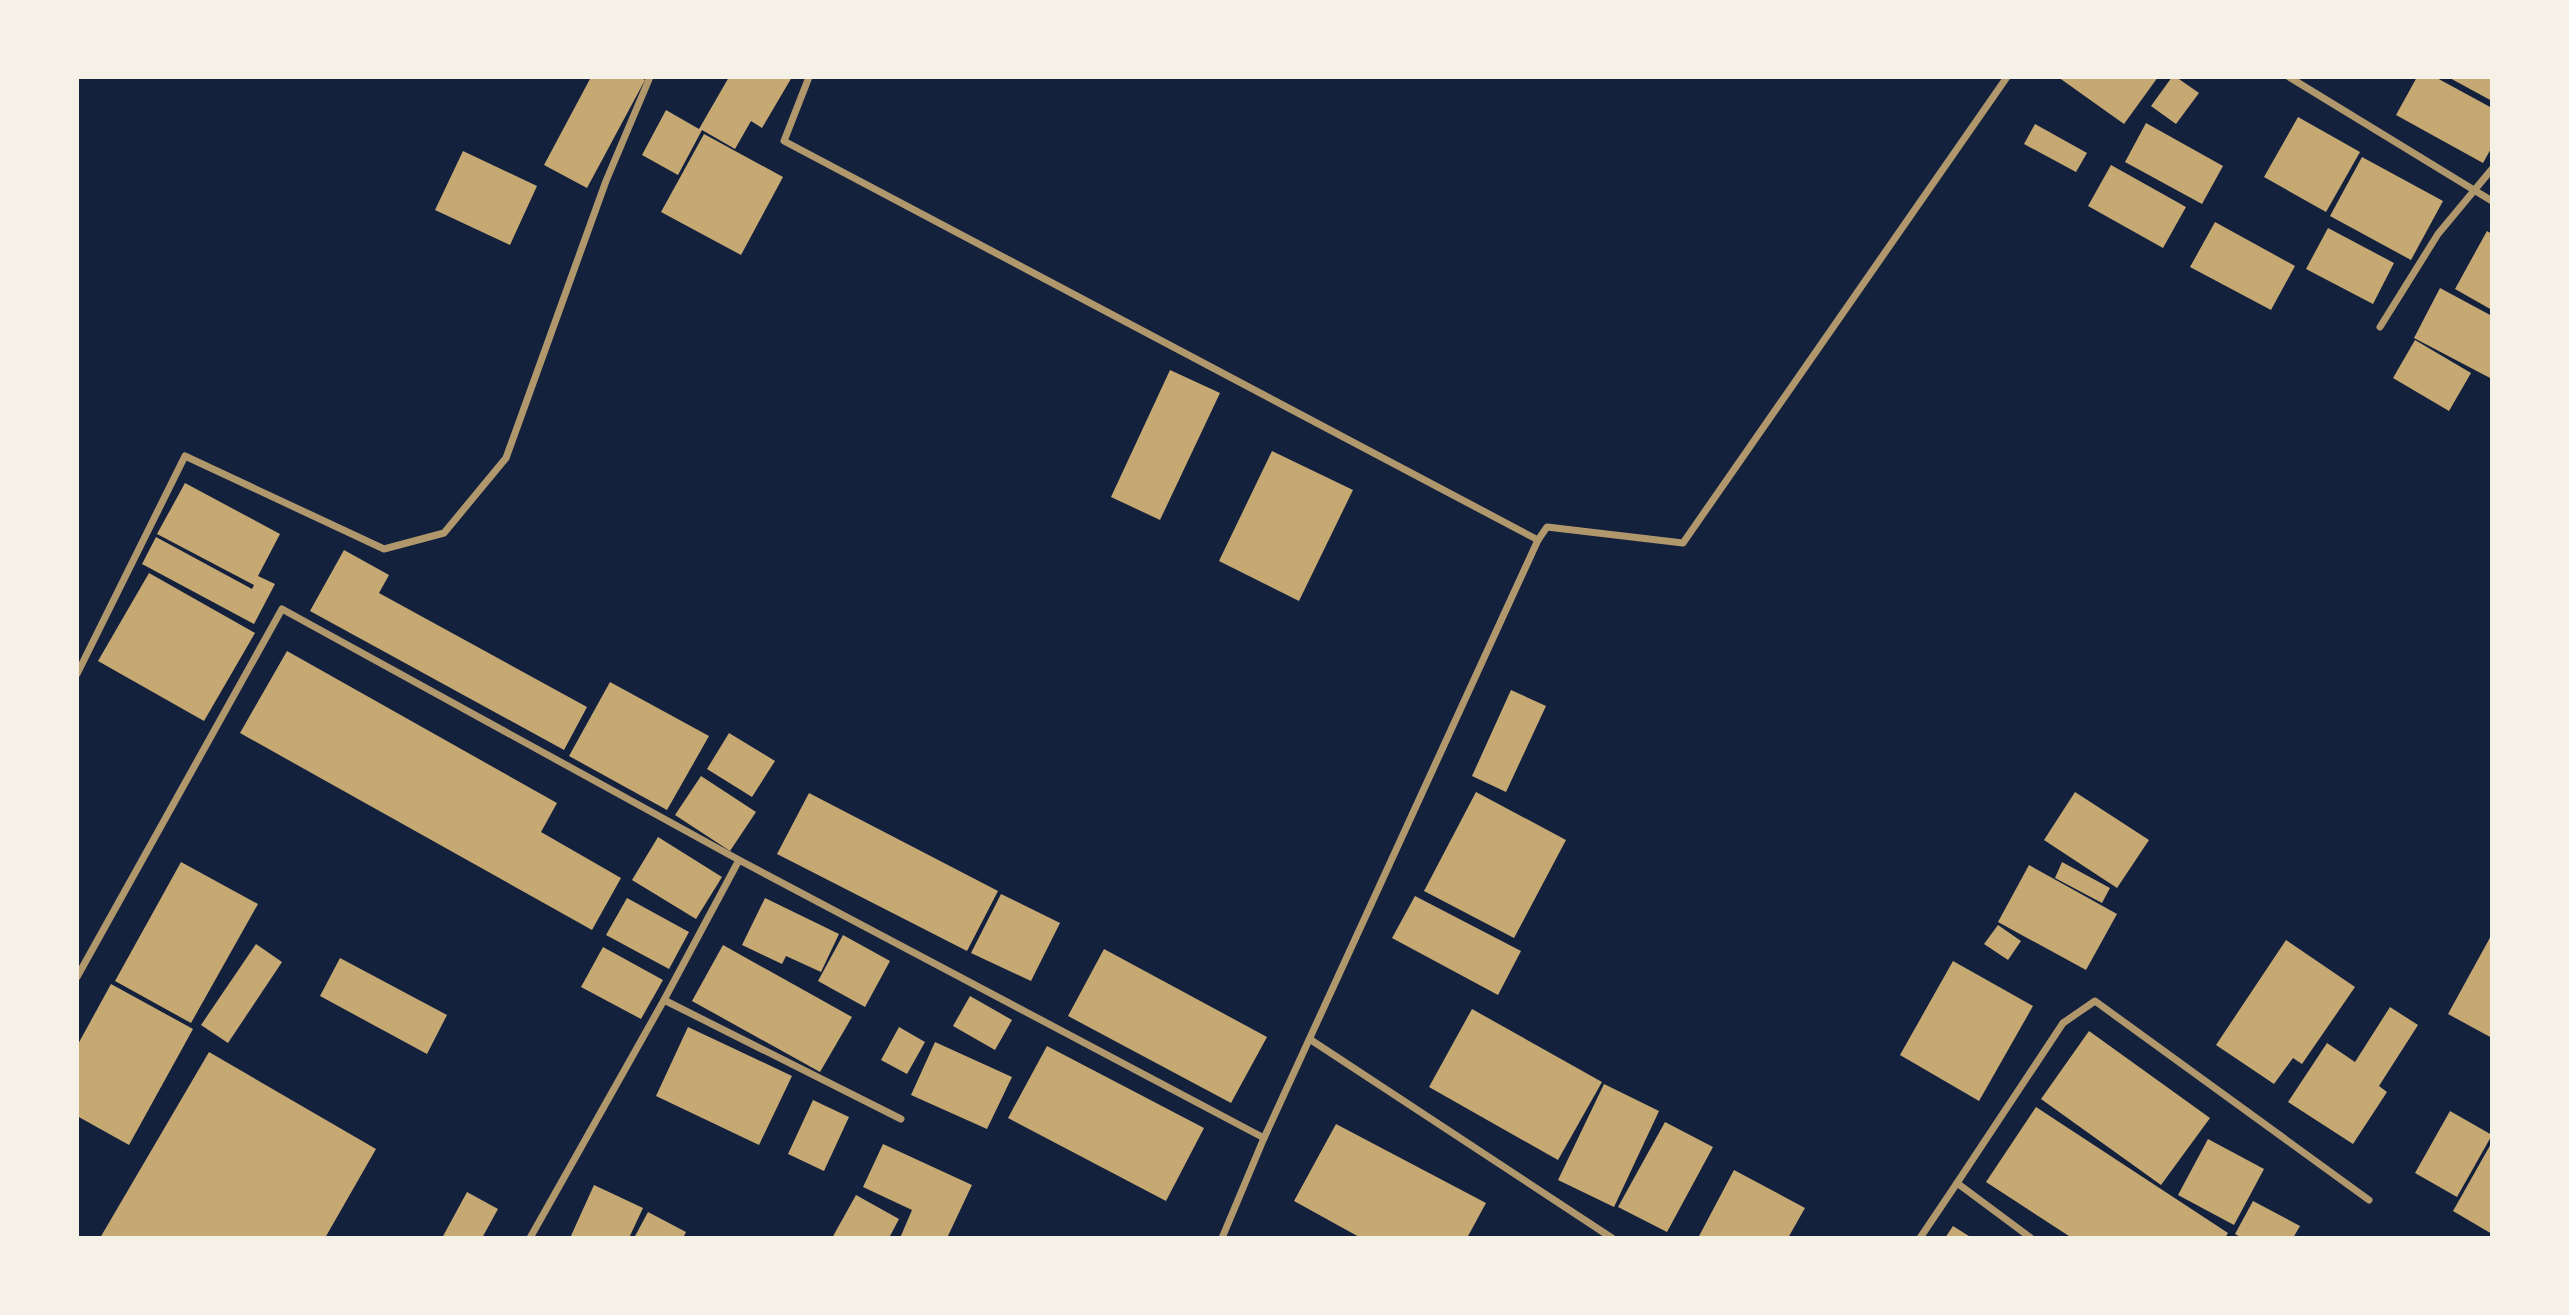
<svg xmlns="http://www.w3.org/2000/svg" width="2569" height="1315" viewBox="0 0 2569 1315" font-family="'Titillium Web',sans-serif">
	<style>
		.building { fill: #c6a872 }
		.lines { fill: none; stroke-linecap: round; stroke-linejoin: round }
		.minor { stroke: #b1986c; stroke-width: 7 }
	</style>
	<rect width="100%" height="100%" fill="#14213d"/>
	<g class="building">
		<path d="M591,77H640L645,80L587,188L544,165Z"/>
		<path d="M729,77H792L762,128L751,121L735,149L702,130L678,175L642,155L666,110L699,129Z"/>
		<path d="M2058,77H2158L2124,124Z"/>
		<path d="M2172,77H2176L2199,93L2176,124L2151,106Z"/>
		<path d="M2417,77H2435L2492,108V147L2483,163L2396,115Z"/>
		<path d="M2448,77H2492V101Z"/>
		<path d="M2298,117L2360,152L2326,212L2264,177Z"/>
		<path d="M2146,123L2223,166L2202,204L2125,162Z"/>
		<path d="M2035,124L2087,153L2076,172L2024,144Z"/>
		<path d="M704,134L783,177L741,255L661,212Z"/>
		<path d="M463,151L537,186L510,245L435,210Z"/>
		<path d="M2362,157L2443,201L2411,260L2330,216Z"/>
		<path d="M2111,165L2186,207L2163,248L2088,206Z"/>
		<path d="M2215,222L2295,266L2271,310L2190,267Z"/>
		<path d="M2328,228L2394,263L2373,304L2306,269Z"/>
		<path d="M2487,231L2492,234V310L2455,289Z"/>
		<path d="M2440,288L2492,316V379L2414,338Z"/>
		<path d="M2415,340L2471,373L2449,411L2393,378Z"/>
		<path d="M1170,370L1220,393L1160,520L1111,497Z"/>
		<path d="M1272,451L1353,490L1299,601L1219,561Z"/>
		<path d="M185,483L280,534L258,576L275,584L254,624L142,564L156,537L252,589L254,585L157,534Z"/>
		<path d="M344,550L389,575L379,593L587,707L564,750L310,611Z"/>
		<path d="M149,573L255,633L204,721L98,661Z"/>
		<path d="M287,651L557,803L541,832L621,878L592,930L240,733Z"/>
		<path d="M610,682L709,736L667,810L569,756Z"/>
		<path d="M1511,690L1546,706L1506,792L1472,776Z"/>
		<path d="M729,733L775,761L752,797L707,769Z"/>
		<path d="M701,776L756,812L730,851L675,815Z"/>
		<path d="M1476,792L1566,840L1514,938L1424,891Z"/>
		<path d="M2075,792L2149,840L2117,888L2044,840Z"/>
		<path d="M809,793L998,891L967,951L777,854Z"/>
		<path d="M658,837L722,877L696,919L632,880Z"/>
		<path d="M181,862L258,904L191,1023L115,981Z"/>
		<path d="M2062,862L2110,888L2102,903L2055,878Z"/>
		<path d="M2029,865L2117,914L2086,970L1998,922Z"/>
		<path d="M1001,894L1060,923L1031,981L971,953Z"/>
		<path d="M1415,896L1521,951L1498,995L1392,938Z"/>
		<path d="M627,898L689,932L669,969L606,935Z"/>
		<path d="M765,898L839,934L821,972L786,956L782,964L742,945Z"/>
		<path d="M1998,925L2021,941L2008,960L1984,944Z"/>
		<path d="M2492,934V1038L2448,1014Z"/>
		<path d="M843,935L890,961L865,1007L818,981Z"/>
		<path d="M2286,940L2355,987L2302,1064L2293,1058L2274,1084L2216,1045Z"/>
		<path d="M256,944L282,962L228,1043L201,1025Z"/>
		<path d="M723,945L852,1017L820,1072L692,1001Z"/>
		<path d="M603,947L663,980L641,1019L581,987Z"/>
		<path d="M1104,949L1267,1037L1231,1103L1068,1016Z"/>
		<path d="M340,958L447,1015L427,1054L320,996Z"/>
		<path d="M1953,961L2033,1006L1979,1101L1900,1055Z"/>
		<path d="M111,984L193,1029L129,1145L77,1116V1046Z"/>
		<path d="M970,996L1012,1020L995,1050L953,1026Z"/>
		<path d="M2390,1007L2418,1025L2379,1086L2387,1092L2353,1144L2288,1102L2327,1043L2355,1062Z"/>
		<path d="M1472,1009L1602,1082L1558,1160L1429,1087Z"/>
		<path d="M688,1027L792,1076L759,1145L656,1096Z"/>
		<path d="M899,1027L925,1042L907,1074L881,1060Z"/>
		<path d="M2089,1031L2210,1118L2161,1185L2041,1099Z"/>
		<path d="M935,1042L1012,1077L987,1129L911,1095Z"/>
		<path d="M1047,1046L1204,1128L1166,1201L1008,1118Z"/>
		<path d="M209,1052L376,1149L325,1238H100Z"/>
		<path d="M1604,1084L1659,1111L1614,1207L1558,1180Z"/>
		<path d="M813,1100L849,1117L824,1171L788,1154Z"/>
		<path d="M2036,1107L2228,1233L2225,1238H2072L1986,1182Z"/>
		<path d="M2450,1111L2492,1135L2457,1197L2415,1173Z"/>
		<path d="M1665,1122L1713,1147L1667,1232L1618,1207Z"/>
		<path d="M1336,1124L1486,1203L1467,1238H1361L1294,1201Z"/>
		<path d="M2208,1139L2264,1169L2234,1225L2178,1195Z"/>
		<path d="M2492,1142V1234L2453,1211Z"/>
		<path d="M883,1144L972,1185L947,1238H900L912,1210L863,1187Z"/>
		<path d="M1734,1170L1805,1208L1788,1238H1698Z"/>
		<path d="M594,1185L643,1208L629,1238H570Z"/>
		<path d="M467,1192L498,1209L482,1238H442Z"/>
		<path d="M856,1195L899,1219L889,1238H832Z"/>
		<path d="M2253,1201L2300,1226L2293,1238H2242L2235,1234Z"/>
		<path d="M648,1212L686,1232L683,1238H634Z"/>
		<path d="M1953,1226L1972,1238H1945Z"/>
	</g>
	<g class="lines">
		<g class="minor">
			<path d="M809,77L784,141L1538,540"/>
			<path d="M2289,77L2492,201"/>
			<path d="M2380,327L2438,234L2492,169"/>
			<path d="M77,674L185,456L384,549L444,533L506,458L606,181L650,77"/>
			<path d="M77,977L282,609L739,860L1264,1138"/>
			<path d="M664,1000L901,1119"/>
			<path d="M1311,1040L1612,1238"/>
			<path d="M1957,1183L2063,1023L2095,1001L2369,1200"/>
			<path d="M530,1238L664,1000L739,860"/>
			<path d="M1222,1238L1264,1138L1538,540L1547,527L1683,543L2007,77"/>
			<path d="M1920,1238L1957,1183L2031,1238"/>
		</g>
	</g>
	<rect width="2569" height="1315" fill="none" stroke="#f6f1e7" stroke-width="158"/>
</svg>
